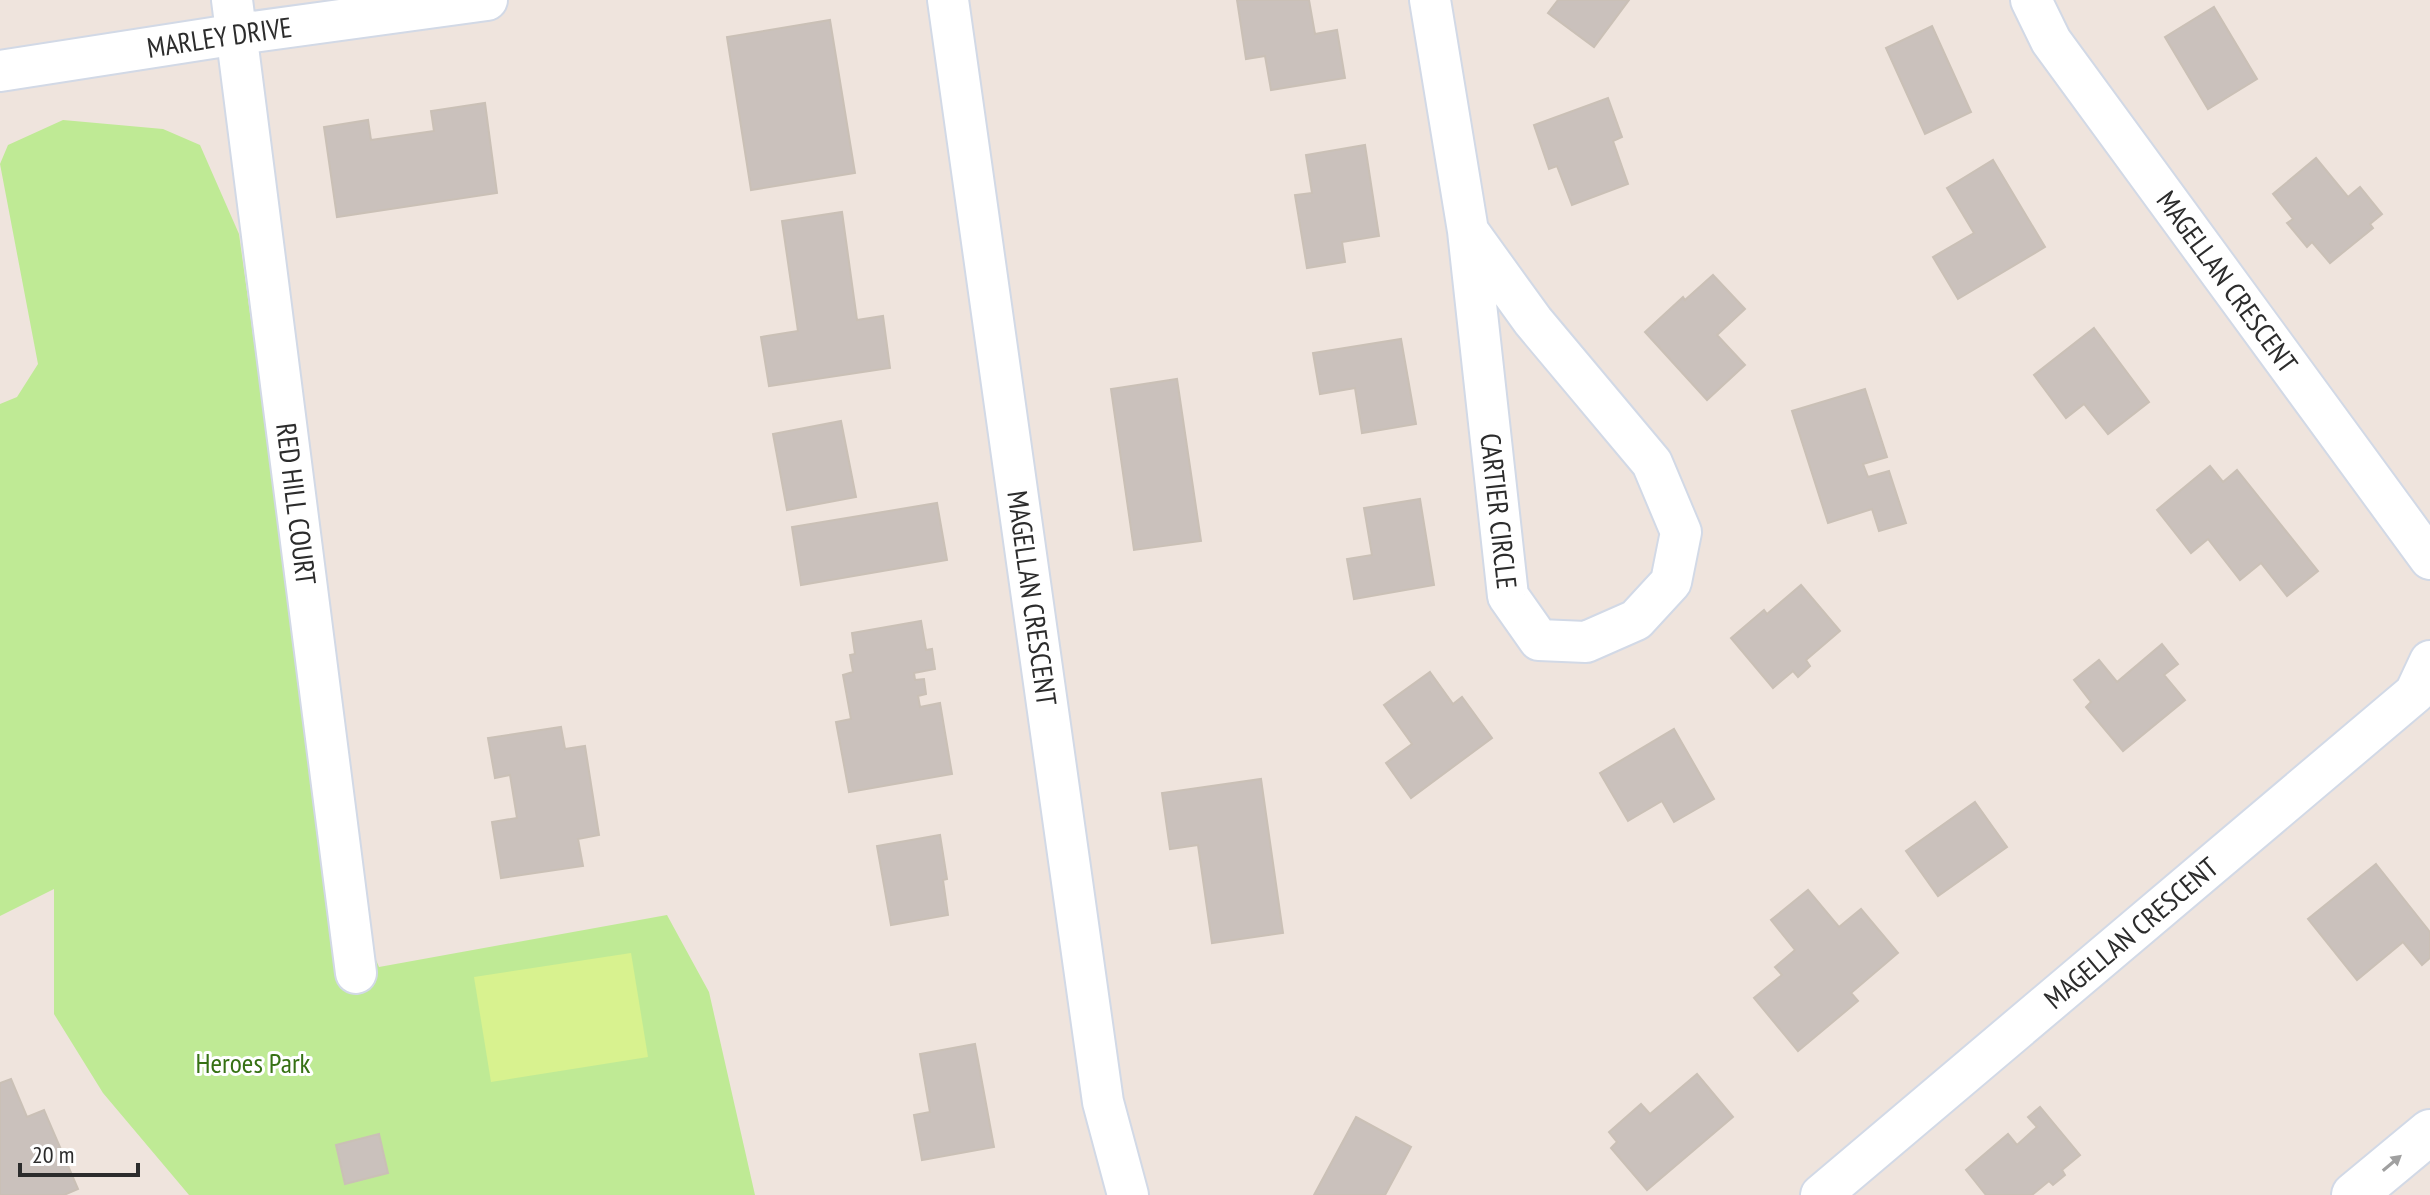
<svg xmlns="http://www.w3.org/2000/svg" width="2430" height="1195" viewBox="0 0 2430 1195" font-family="'PT Sans Narrow',sans-serif">
	<style>
		.green { fill: #bfea95 }
		.pitch { fill: #d8f28f }
		.building { fill: #cac1bc; stroke: #cac0b6; stroke-width: 2 }
		.lines { fill: none; stroke-linecap: round; stroke-linejoin: round }
		.street-casing { stroke: #d2d9e6; stroke-width: 44 }
		.secondary-casing { stroke: #d2d9e6; stroke-width: 48 }
		.street { stroke: #fff; stroke-width: 40 }
		.secondary { stroke: #fff; stroke-width: 44 }
		.oneway { fill: #a0a0a0 }
		.labels { text-anchor: middle; stroke-width: 6; stroke-linejoin: round; paint-order: stroke }
		.street-label { font-size: 28px; fill: #2c2c2c; stroke: #fff }
		.park-label { font-size: 28px; fill: #367114; stroke: #fff }
	</style>
	<rect width="100%" height="100%" fill="#efe4dd"/>
	<path class="green" d="M63,120L163,129L200,145L239,234L322,834L379,967L667,915L709,992L755,1195H189L103,1093L54,1014V889L0,916V404L17,397L38,364L0,164L8,145Z"/>
	<path class="pitch" d="M631,953L648,1057L491,1082L474,977Z"/>
	<g class="building">
		<path d="M1237,0H1309L1315,34L1337,30L1345,78L1271,90L1265,56L1246,59Z"/>
		<path d="M1558,0H1629L1594,47L1548,13Z"/>
		<path d="M2214,7L2257,79L2208,109L2165,37Z"/>
		<path d="M830,20L855,173L751,190L727,37Z"/>
		<path d="M1932,26L1971,112L1925,134L1886,48Z"/>
		<path d="M1608,98L1622,137L1613,141L1628,184L1572,205L1557,166L1549,169L1534,125Z"/>
		<path d="M485,103L497,193L337,217L324,127L368,120L371,140L434,131L431,111Z"/>
		<path d="M1365,145L1379,236L1342,242L1345,262L1307,268L1295,195L1312,193L1306,155Z"/>
		<path d="M2316,158L2348,197L2360,187L2382,214L2370,224L2373,228L2330,263L2312,242L2307,247L2287,223L2293,219L2273,194Z"/>
		<path d="M1993,160L2045,247L1958,299L1933,257L1974,233L1947,188Z"/>
		<path d="M842,212L857,320L883,316L890,368L769,386L761,337L798,331L782,221Z"/>
		<path d="M1713,275L1745,309L1717,335L1745,365L1707,400L1645,332L1683,297L1685,300Z"/>
		<path d="M2094,328L2149,402L2108,434L2084,404L2066,418L2034,375Z"/>
		<path d="M1401,339L1416,424L1362,433L1355,388L1320,394L1313,353Z"/>
		<path d="M1177,379L1201,541L1134,550L1111,389Z"/>
		<path d="M1865,389L1887,457L1863,464L1868,477L1889,471L1906,523L1879,531L1872,509L1828,523L1792,411Z"/>
		<path d="M841,421L856,497L787,510L773,434Z"/>
		<path d="M2210,466L2223,482L2237,470L2318,571L2287,596L2261,563L2240,580L2208,539L2191,553L2157,510Z"/>
		<path d="M1420,499L1434,585L1354,599L1347,559L1372,555L1364,508Z"/>
		<path d="M937,503L947,560L801,585L792,527Z"/>
		<path d="M1801,585L1840,631L1806,660L1810,666L1798,677L1793,671L1773,688L1731,638L1764,610L1767,614Z"/>
		<path d="M921,621L926,650L932,649L935,669L914,673L915,680L924,679L926,694L918,696L920,707L940,703L952,774L849,792L836,722L851,719L843,675L853,672L850,655L855,654L852,633Z"/>
		<path d="M2162,644L2178,664L2164,675L2185,700L2123,751L2086,707L2091,702L2074,680L2099,660L2117,682Z"/>
		<path d="M1430,672L1453,704L1462,697L1492,738L1411,798L1386,763L1412,744L1384,705Z"/>
		<path d="M561,727L565,749L585,746L599,835L578,839L583,866L501,878L492,822L517,818L510,775L495,778L488,738Z"/>
		<path d="M1674,729L1714,799L1674,822L1662,801L1628,821L1600,773Z"/>
		<path d="M1261,779L1283,933L1212,943L1198,845L1170,849L1162,793Z"/>
		<path d="M1975,802L2007,847L1938,896L1906,851Z"/>
		<path d="M940,835L947,879L943,880L948,915L891,925L877,846Z"/>
		<path d="M2376,864L2430,932V958L2422,965L2403,942L2357,980L2308,919Z"/>
		<path d="M1808,890L1839,927L1861,909L1898,953L1851,993L1858,1001L1798,1051L1754,998L1782,975L1775,967L1795,950L1771,920Z"/>
		<path d="M975,1044L994,1147L922,1160L914,1115L930,1112L920,1054Z"/>
		<path d="M1697,1074L1733,1117L1647,1190L1611,1148L1617,1142L1609,1132L1641,1104L1650,1114Z"/>
		<path d="M11,1079L27,1117L44,1110L78,1189L64,1195H0V1083Z"/>
		<path d="M2040,1107L2080,1155L2062,1170L2065,1175L2053,1185L2049,1181L2032,1195H1986L1966,1170L2008,1134L2017,1145L2037,1127L2028,1117Z"/>
		<path d="M1356,1117L1411,1147L1385,1195H1314Z"/>
		<path d="M379,1134L388,1173L345,1184L336,1145Z"/>
	</g>
	<g class="lines">
		<g class="street-casing">
			<g id="street">
				<path id="s1" d="M232,0L356,973"/>
				<path id="s2" d="M948,0L1103,1102L1128,1195"/>
				<path id="s3" d="M1430,0L1468,231L1508,596L1539,640L1586,642L1636,620L1671,582L1681,532L1652,463L1533,321L1468,231"/>
				<path id="s4" d="M2031,0L2051,41L2430,559"/>
				<path id="s5" d="M0,71L238,34L487,0"/>
				<path id="s6" d="M1821,1195L2415,693L2430,661"/>
			</g>
		</g>
		<g class="secondary-casing">
			<path id="secondary" d="M2354,1195L2430,1132"/>
		</g>
		<use href="#street" class="street"/>
		<use href="#secondary" class="secondary"/>
	</g>
	<defs><path id="oneway-solid" d="M-6-.8H1V-3.2L6.5 0L1 3.2V.8H-6Z" transform="scale(2)"/></defs>
	<use class="oneway" href="#oneway-solid" transform="translate(2392 1163) rotate(-40)"/>
	<g class="labels">
		<g class="street-label">
			<text dy="10" stroke="none"><textPath href="#s5" startOffset="222">MARLEY DRIVE</textPath></text>
			<text dy="10" stroke="none"><textPath href="#s4" startOffset="344">MAGELLAN CRESCENT</textPath></text>
			<text dy="10" stroke="none"><textPath href="#s1" startOffset="508">RED HILL COURT</textPath></text>
			<text dy="10" stroke="none"><textPath href="#s3" startOffset="516">CARTIER CIRCLE</textPath></text>
			<text dy="10" stroke="none"><textPath href="#s2" startOffset="604">MAGELLAN CRESCENT</textPath></text>
			<text dy="10" stroke="none"><textPath href="#s6" startOffset="406">MAGELLAN CRESCENT</textPath></text>
		</g>
		<g class="park-label">
			<text x="253" y="1073">Heroes Park</text>
		</g>
	</g>
	<path d="M20 1163v12h118v-12" fill="none" stroke="#2c2c2c" stroke-width="4"/>
	<text x="32" y="1163" font-size="24" fill="#2c2c2c" stroke="#ffffff" stroke-width="6" paint-order="stroke">20 m</text>
</svg>
